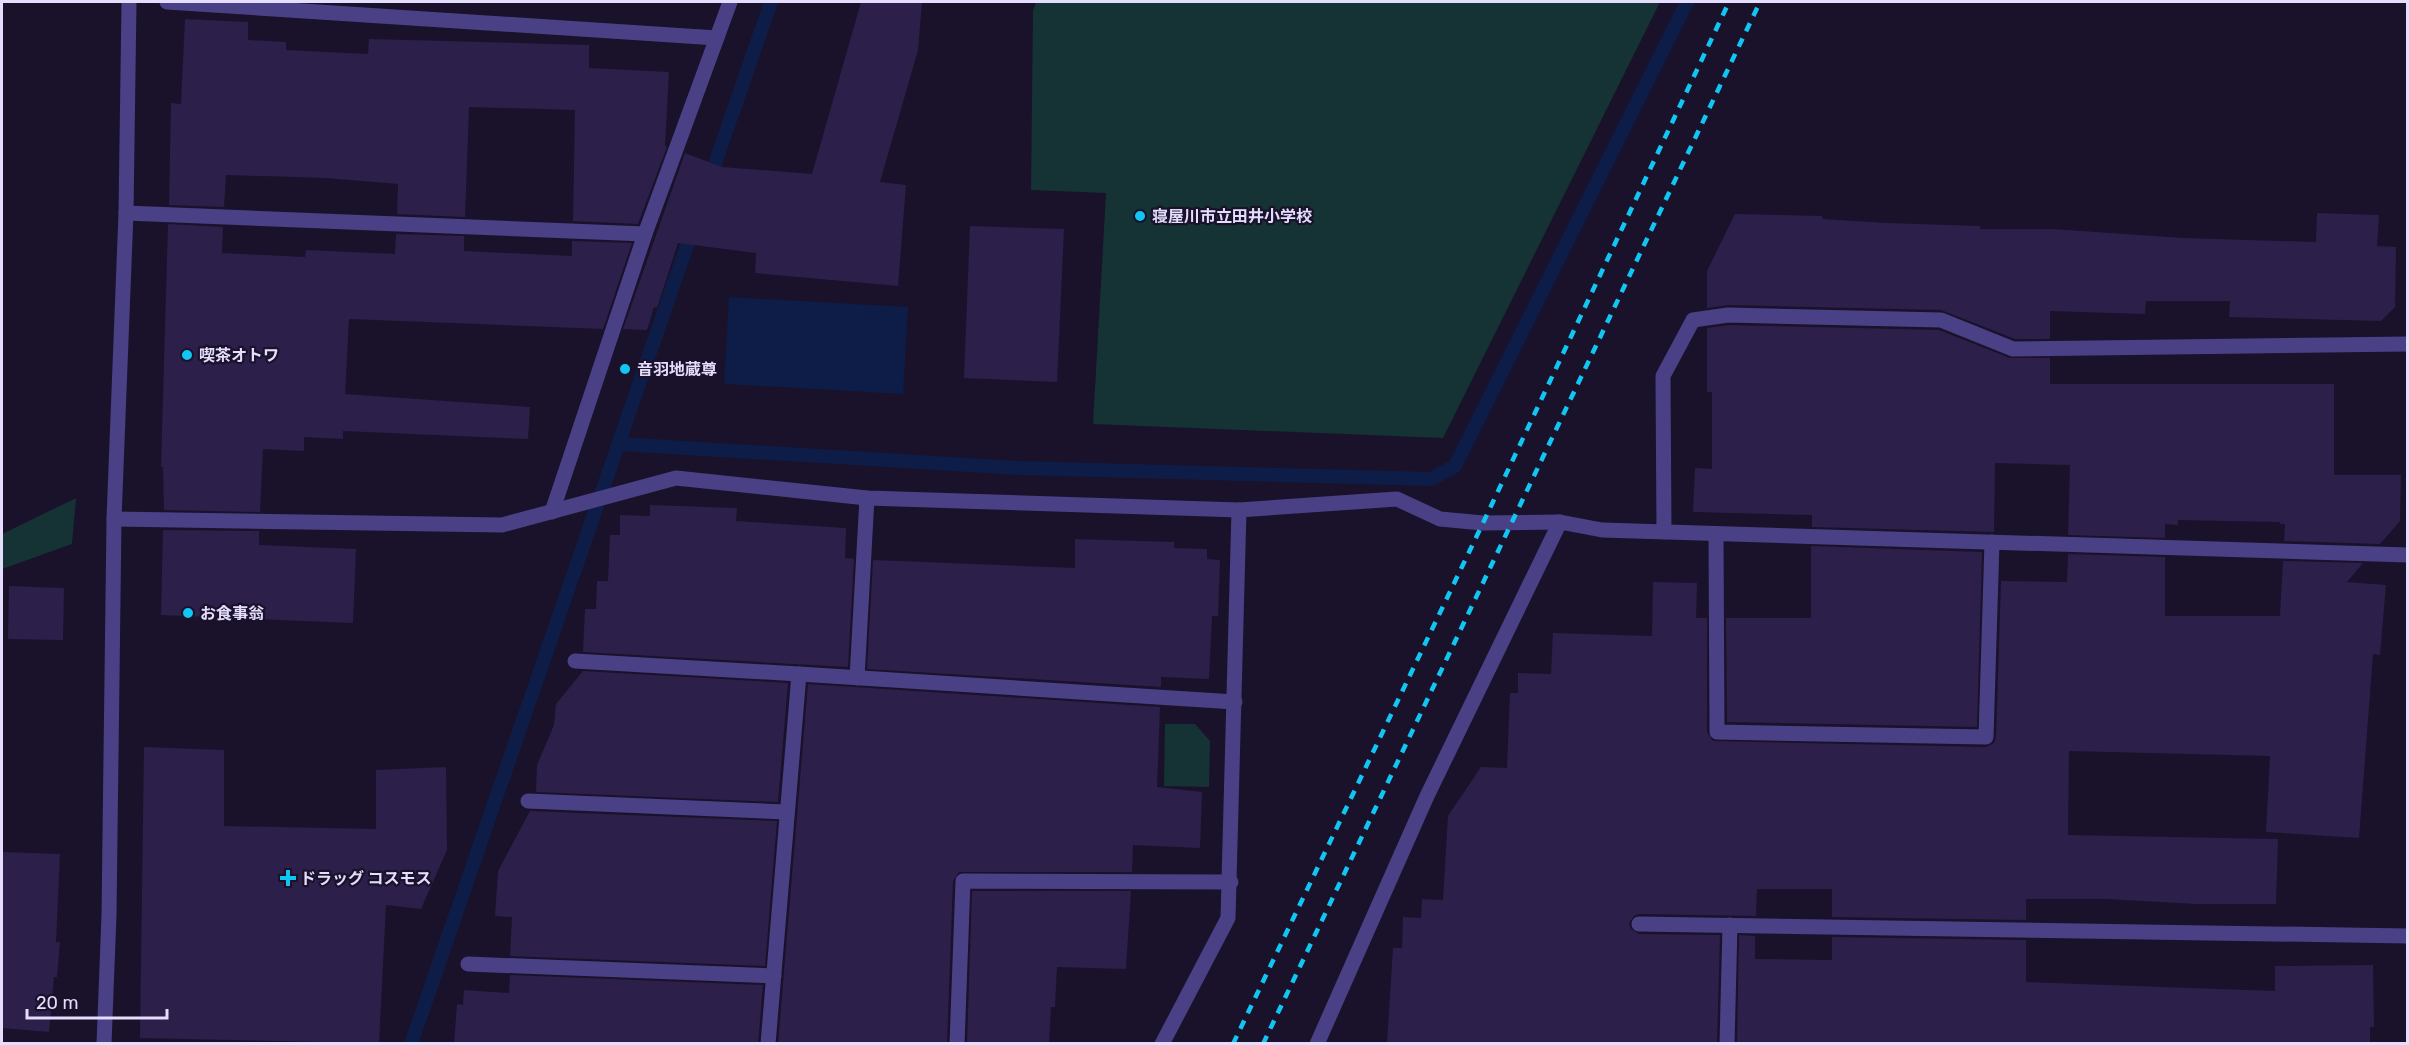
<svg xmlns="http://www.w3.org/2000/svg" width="2409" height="1045" viewBox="0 0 2409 1045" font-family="Rubik,'Noto Sans JP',sans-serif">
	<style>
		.green { fill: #153234 }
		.water { fill: #0e1d47 }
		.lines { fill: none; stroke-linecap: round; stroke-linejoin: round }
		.stream { stroke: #0e1d47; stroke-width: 14 }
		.building { fill: #2c1f4a }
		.minor { stroke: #4a4086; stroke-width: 15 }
		.tertiary { stroke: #4a4086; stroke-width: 15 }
		.rail { stroke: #12c6f4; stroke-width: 4.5; stroke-dasharray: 9 8; stroke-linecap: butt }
		.poi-dot { fill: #12c6f4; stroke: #19122a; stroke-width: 2 }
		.labels { text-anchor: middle; stroke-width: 4.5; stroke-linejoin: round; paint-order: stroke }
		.poi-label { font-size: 16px; font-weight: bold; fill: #e4ddfd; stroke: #19122a; text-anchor: start }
	</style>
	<rect width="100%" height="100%" fill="#19122a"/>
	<g class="green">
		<path d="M1036,2H1660L1443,438L1093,424L1106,193L1031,190L1033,11Z"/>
		<path d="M76,498L72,544L2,569V534Z"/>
		<path d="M1165,724H1195L1210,741L1209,787L1164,786Z"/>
	</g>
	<path class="water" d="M729,297L908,307L903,394L724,384Z"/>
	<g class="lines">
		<g class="stream">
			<path d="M709,181L771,2"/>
			<path d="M619,444L1019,468L1431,479L1455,466L1687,2"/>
			<path d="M411,1044L693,228"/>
		</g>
	</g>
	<g class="building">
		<path d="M861,2H922L918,50L880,182L906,185L898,286L755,273L756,253L678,243L657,308L654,307L647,330L623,329L685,153L722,167L812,174Z"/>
		<path d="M185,19L248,22V40L286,42V50L368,54L369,39L589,45V68L669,72L665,146L667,147L638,224L573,221L575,110L469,107L465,217L397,214L398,184L326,178L226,175L224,207L169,205L171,103L181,104Z"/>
		<path d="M2317,213L2379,215L2377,246L2396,247L2395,307L2381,321L2229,317L2230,301H2146L2145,314L2050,311V339H2015L1941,310L1728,305L1707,308V271L1735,214L1822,216V219L1886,223L1980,226V229H2051L2184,238L2316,242Z"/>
		<path d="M168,224L223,227L222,253L305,257L306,250L395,254L396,234L464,236V251L572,256V241L632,243L603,329L349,319L345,394L530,407L528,439L343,431V439L304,437V451L263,449L260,512L164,510L163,467H161Z"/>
		<path d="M970,226L1064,229L1057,382L964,378Z"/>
		<path d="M1729,325L1939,330L2010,358H2050V384H2334V475H2401L2400,521L2380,544L2284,541L2285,524H2280V522L2178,520V525L2165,524V538L2068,535L2070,465L1995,463L1994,532L1812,527V515L1693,512L1695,468L1712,469V392H1707V328Z"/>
		<path d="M650,505L737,508L736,521L846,528L845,558L854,559L848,667L583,652L585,609H596L597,581H608L610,535H620V515L650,516Z"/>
		<path d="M163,530L259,531V545L356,549L353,623L161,615Z"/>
		<path d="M1075,539L1174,542V548L1207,549V559L1220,560L1218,616H1212L1209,679L1161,677V687L867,669L873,560L1075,568Z"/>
		<path d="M1811,546L1982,552L1977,727L1727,722L1726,618H1811Z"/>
		<path d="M2068,554L2165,557V616H2280L2283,561L2363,563L2347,582L2386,585L2380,655L2373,654L2359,838L2266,832L2270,756L2069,751L2068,835L2278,839L2276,904H2195L2107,899H2026V920L1832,917V889H1757L1756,916L1639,914L1634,916L1629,923L1631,929L1639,934L1720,935L1717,1044H1387L1393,948H1402L1403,917L1421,918L1422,899L1443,900L1448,816L1481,767L1507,768L1510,693H1518V673L1551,674L1553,633L1652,636L1653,582L1697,583L1696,618H1707V732L1713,741L1986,747L1994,743L1996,737L2001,581L2067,582Z"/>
		<path d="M9,586L64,588L63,640L8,639Z"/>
		<path d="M583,671L788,683L778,802L536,792L537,765L554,725L556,704Z"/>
		<path d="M808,684L1160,707L1157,787L1202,792L1200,848L1133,845L1132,872H959L953,881L947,1044H778Z"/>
		<path d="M144,747L224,750V826L376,829V770L446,767L447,850L421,909L386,905L379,1043L140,1038Z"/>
		<path d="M530,811L777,821L765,966L510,956L512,917L495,916L498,871Z"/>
		<path d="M2,852L60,854L56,942H60L57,977H54L49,1032L2,1028Z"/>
		<path d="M972,891H1131L1126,969L1057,967L1055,1007H1051L1049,1044H967Z"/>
		<path d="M1739,935L1755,936V959L1832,960V937L2026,940V982L2275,991V966L2373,965L2374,1027H2370V1044H1737Z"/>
		<path d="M510,975L763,985L758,1044H454L457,1004L463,1005L464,990L509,993Z"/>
	</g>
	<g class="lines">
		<g class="minor">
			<path d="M167,2L717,38"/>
			<path d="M126,213L645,234"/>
			<path d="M552,512L645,234L730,2"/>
			<path d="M114,519L502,525L676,478L867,498L1239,510L1397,499L1440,519L1483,523L1560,522"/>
			<path d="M1664,532L1663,376L1693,320L1728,315L1941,320L2013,349L2408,344"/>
			<path d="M1716,534L1717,732L1986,737L1992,542"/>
			<path d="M575,661L799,674"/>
			<path d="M857,678L867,498"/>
			<path d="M528,801L787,812"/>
			<path d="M1639,924L2408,936"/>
			<path d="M468,964L774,976"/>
			<path d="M768,1044L799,674L1235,702"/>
			<path d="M957,1044L963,881L1231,882"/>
			<path d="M1162,1044L1228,918L1239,510"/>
			<path d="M1317,1044L1427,796L1560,522L1602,530L2408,555"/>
			<path d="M1727,1044L1730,925"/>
		</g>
		<path class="tertiary" d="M104,1044L109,915L114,519L126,213L129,2"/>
		<g class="rail">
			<path d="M1233,1044L1483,523L1729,2"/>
			<path d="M1263,1044L1760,2"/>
		</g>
	</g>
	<g class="poi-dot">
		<circle cx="1140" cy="216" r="6"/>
		<circle cx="187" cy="355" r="6"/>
		<circle cx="625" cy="369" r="6"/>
		<circle cx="188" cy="613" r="6"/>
		<path d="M285 869h6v6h6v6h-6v6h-6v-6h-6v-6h6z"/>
	</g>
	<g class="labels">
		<g class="poi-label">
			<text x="1152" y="222">寝屋川市立田井小学校</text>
			<text x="199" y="361">喫茶オトワ</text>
			<text x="637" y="375">音羽地蔵尊</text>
			<text x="200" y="619">お食事翁</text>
			<text x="300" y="884">ドラッグ コスモス</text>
		</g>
	</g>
	<rect width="2409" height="1045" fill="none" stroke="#e4ddfd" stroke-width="6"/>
	<path d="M27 1009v9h140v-9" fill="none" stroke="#e4ddfd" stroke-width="3"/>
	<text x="36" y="1009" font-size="18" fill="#e4ddfd" stroke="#19122a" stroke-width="4.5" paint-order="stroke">20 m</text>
</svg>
